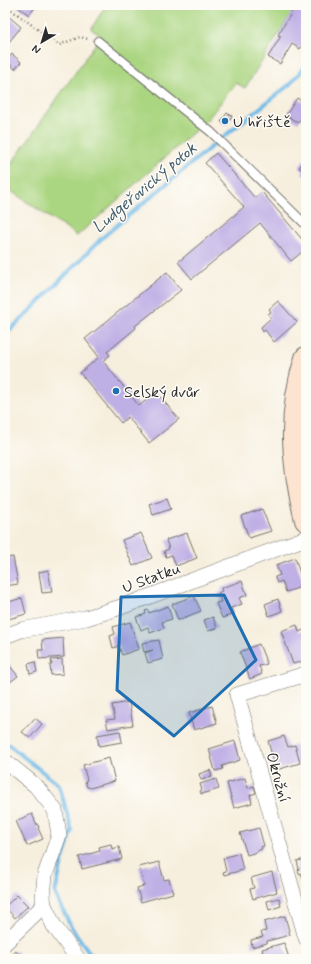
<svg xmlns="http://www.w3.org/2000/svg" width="311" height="964" viewBox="0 0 311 964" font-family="Mynerve,sans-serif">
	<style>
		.green { fill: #abd681; stroke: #6b8056 }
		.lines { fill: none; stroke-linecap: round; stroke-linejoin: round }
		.stream { stroke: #6ebae7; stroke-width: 4 }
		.building { fill: #beafe5 }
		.lane-casing { stroke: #72706a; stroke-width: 10 }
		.street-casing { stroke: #72706a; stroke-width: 16 }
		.secondary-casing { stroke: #72706a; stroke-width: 24 }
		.path { stroke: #72706a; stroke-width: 2.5; stroke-dasharray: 1 3; stroke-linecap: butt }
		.lane { stroke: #fff; stroke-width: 8 }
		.street { stroke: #fff; stroke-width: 15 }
		.secondary { stroke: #fde4d1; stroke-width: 22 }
		.marked { fill: #1f6fb2; fill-opacity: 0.2; stroke: #1f6fb2; stroke-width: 3; stroke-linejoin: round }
		.poi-dot { fill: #1f6fb2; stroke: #fdfcf7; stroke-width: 1.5 }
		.labels { text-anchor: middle; stroke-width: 3; stroke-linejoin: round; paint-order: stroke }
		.poi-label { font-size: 16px; fill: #2b2b2b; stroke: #fdfcf7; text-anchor: start }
		.street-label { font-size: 16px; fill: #2b2b2b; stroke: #fdfcf7 }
		.water-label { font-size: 17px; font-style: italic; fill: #425d6d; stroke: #fdfcf7 }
	</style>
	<rect width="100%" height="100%" fill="#fdfcf7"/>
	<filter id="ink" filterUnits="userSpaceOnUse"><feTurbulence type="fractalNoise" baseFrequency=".025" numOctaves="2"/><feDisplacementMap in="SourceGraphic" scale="8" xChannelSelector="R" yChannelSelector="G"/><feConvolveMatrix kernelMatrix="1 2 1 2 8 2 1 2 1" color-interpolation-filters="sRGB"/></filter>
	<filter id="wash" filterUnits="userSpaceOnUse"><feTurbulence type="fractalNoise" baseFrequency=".012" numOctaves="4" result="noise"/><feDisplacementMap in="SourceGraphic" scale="16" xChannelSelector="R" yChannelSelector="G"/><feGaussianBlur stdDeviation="0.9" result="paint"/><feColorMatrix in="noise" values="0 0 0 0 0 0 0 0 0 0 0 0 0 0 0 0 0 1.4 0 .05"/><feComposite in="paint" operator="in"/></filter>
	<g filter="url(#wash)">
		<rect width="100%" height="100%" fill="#f7efde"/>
		<path class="green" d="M106,5H297L245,88L236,83L207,120L77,236L5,187V173L101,36L91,29Z"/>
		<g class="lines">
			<g class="stream">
				<path d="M5,334L23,318L103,237L217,142L289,85L306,66"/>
				<path d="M5,742L59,785L72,831L62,862L55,893L71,927L94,959"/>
			</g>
		</g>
		<g id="blocks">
			<g class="building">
				<path d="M15,5H37L29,15Z"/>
				<path d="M296,5H306V14L301,22L306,25V39L300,49L292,44L280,64L268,57L281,36L278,35Z"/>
				<path d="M6,14L21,27L9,42L5,39V16Z"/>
				<path d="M12,54L21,62L15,69L6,61Z"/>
				<path d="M297,98L306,104V111L298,123L286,115Z"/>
				<path d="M227,113L232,116L226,125L221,122Z"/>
				<path d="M216,153L255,198L262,192L306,244V249L291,261L260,223L192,279L178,262L244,207L205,163Z"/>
				<path d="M306,157V176L302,174L304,171L299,168Z"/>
				<path d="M167,272L181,290L135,326L136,328L107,352L110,355L103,361L139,406L156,392L179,419L149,443L128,417L121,423L80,373L99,357L85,339Z"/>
				<path d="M278,301L297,322L274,342L265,330L263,332L261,327L271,318L268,314L271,312L269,309Z"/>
				<path d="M167,498L171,509L153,515L149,504Z"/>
				<path d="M262,509L271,531L249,538L241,516Z"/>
				<path d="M141,533L152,558L133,566L122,540Z"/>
				<path d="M187,533L197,558L176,566L172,555L166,557L164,551L169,549L166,540Z"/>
				<path d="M13,557L18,584L5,586V558Z"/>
				<path d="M295,558L304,586L286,592L282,581L277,583L275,578V577L280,575L276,565Z"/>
				<path d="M48,570L52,592L42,593L39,572Z"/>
				<path d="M242,581L247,595L239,598L242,604L231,608L234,614L222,618L216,603L221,602L218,593L222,591L221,588Z"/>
				<path d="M194,596L201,611L178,620L172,604Z"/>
				<path d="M22,598L26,614L5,620V603Z"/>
				<path d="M278,599L282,611L269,616L265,604Z"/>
				<path d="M168,606L172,619L162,622L164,628L150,633L148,627L141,630L136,617L146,614L145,611L148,610L149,613Z"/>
				<path d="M213,617L217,628L208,631L204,620Z"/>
				<path d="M130,622L139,649L122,655L119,646L113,648L110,636L115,634L113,627Z"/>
				<path d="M297,625L299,632L306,629V660L293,664L281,631Z"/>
				<path d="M63,638L64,657L39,659L38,650H43L42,640Z"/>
				<path d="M159,640L163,659L148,663L145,653L153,650L144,652L142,643Z"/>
				<path d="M259,644L267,664L259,666L262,674L250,679L240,652Z"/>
				<path d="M62,659L63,674L51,675L50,665H52L51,660Z"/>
				<path d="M6,661L18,676L5,686V662Z"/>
				<path d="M35,662L37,672L30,674L28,664Z"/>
				<path d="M129,702L133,725L108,729L106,720L115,719L112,705Z"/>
				<path d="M212,706L217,723L194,730L189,713Z"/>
				<path d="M35,718L42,724L30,738L22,732Z"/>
				<path d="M120,731L122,742L99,746L97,735Z"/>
				<path d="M284,736L288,747L295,745L300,763L276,770L268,741Z"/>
				<path d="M235,741L240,760L222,766L223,769L215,771L209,749Z"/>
				<path d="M109,758L115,781L90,788L89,787H87L85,781L87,780L83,765Z"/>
				<path d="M210,770L212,777L201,780L199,774Z"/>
				<path d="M245,778L248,788L254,786L256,793L250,795L252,803L234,808L227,783Z"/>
				<path d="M216,779L219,789L201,794L200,791L202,790L200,784Z"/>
				<path d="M32,814L37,825H38L39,828H38L43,839L27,846L16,821Z"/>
				<path d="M259,828L264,846L261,847L262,849L257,851V852L247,855L240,833Z"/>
				<path d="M111,844L112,849L119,847L122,859L82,869L79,857L100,851L99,847Z"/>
				<path d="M239,853L243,870L224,875L223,872L226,871L223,858Z"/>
				<path d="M306,859V884L305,885L301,873L299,874L298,870L299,869L297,861Z"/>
				<path d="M159,862L164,880L169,879L173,893L141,902L137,888L144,886L139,867Z"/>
				<path d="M272,872L277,892L253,899L250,889L254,888L251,878Z"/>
				<path d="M17,895L28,906L15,918L5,907Z"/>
				<path d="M279,898L281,906L269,910L267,901Z"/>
				<path d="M285,916L290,935L267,941V943L252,947L251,940L263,937L261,932L266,931L264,922Z"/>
				<path d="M284,943L289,958L265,959L262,949Z"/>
				<path d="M16,951L24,959H8Z"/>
			</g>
		</g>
	</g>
	<g filter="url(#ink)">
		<use href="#blocks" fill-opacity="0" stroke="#72706a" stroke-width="1"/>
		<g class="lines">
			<g class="lane-casing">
				<path id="lane" d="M98,41L211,132L306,225"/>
			</g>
			<g class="street-casing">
				<g id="street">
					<path d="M5,636L21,630L86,618L121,607L306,538"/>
					<path d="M306,674L237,695L306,938"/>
					<path d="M5,761L36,786L55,810L59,835L45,875L43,897L44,905L54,926L78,959"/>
					<path d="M5,943L44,905"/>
				</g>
			</g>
			<g class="secondary-casing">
				<path id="secondary" d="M306,358C288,415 292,463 306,520"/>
			</g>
			<path class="path" d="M5,5L59,45L80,37L88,39"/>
			<use href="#lane" class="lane"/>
			<use href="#street" class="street"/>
			<use href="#secondary" class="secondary"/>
		</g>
	</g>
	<path class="marked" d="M224,595L256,660L174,736L117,690L121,597Z"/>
	<g class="poi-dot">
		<circle cx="225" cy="121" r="4"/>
		<circle cx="116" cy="391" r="4"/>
	</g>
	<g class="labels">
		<g class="poi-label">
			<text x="233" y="127">U hřiště</text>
			<text x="124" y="397">Selský dvůr</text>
		</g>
		<g class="street-label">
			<text transform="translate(151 577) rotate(-20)" y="6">U Statku</text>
			<text transform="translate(279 777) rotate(74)" y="6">Okružní</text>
		</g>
		<g class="water-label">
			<text transform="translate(144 187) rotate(-40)" y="6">Ludgeřovický potok</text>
		</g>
	</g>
	<rect width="311" height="964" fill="none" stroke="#fdfcf7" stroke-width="20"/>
	<g transform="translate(42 42) rotate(218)" stroke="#fdfcf7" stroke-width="3" paint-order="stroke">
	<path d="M0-3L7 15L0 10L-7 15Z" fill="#2b2b2b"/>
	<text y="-6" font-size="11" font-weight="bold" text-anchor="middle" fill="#2b2b2b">N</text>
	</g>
</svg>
